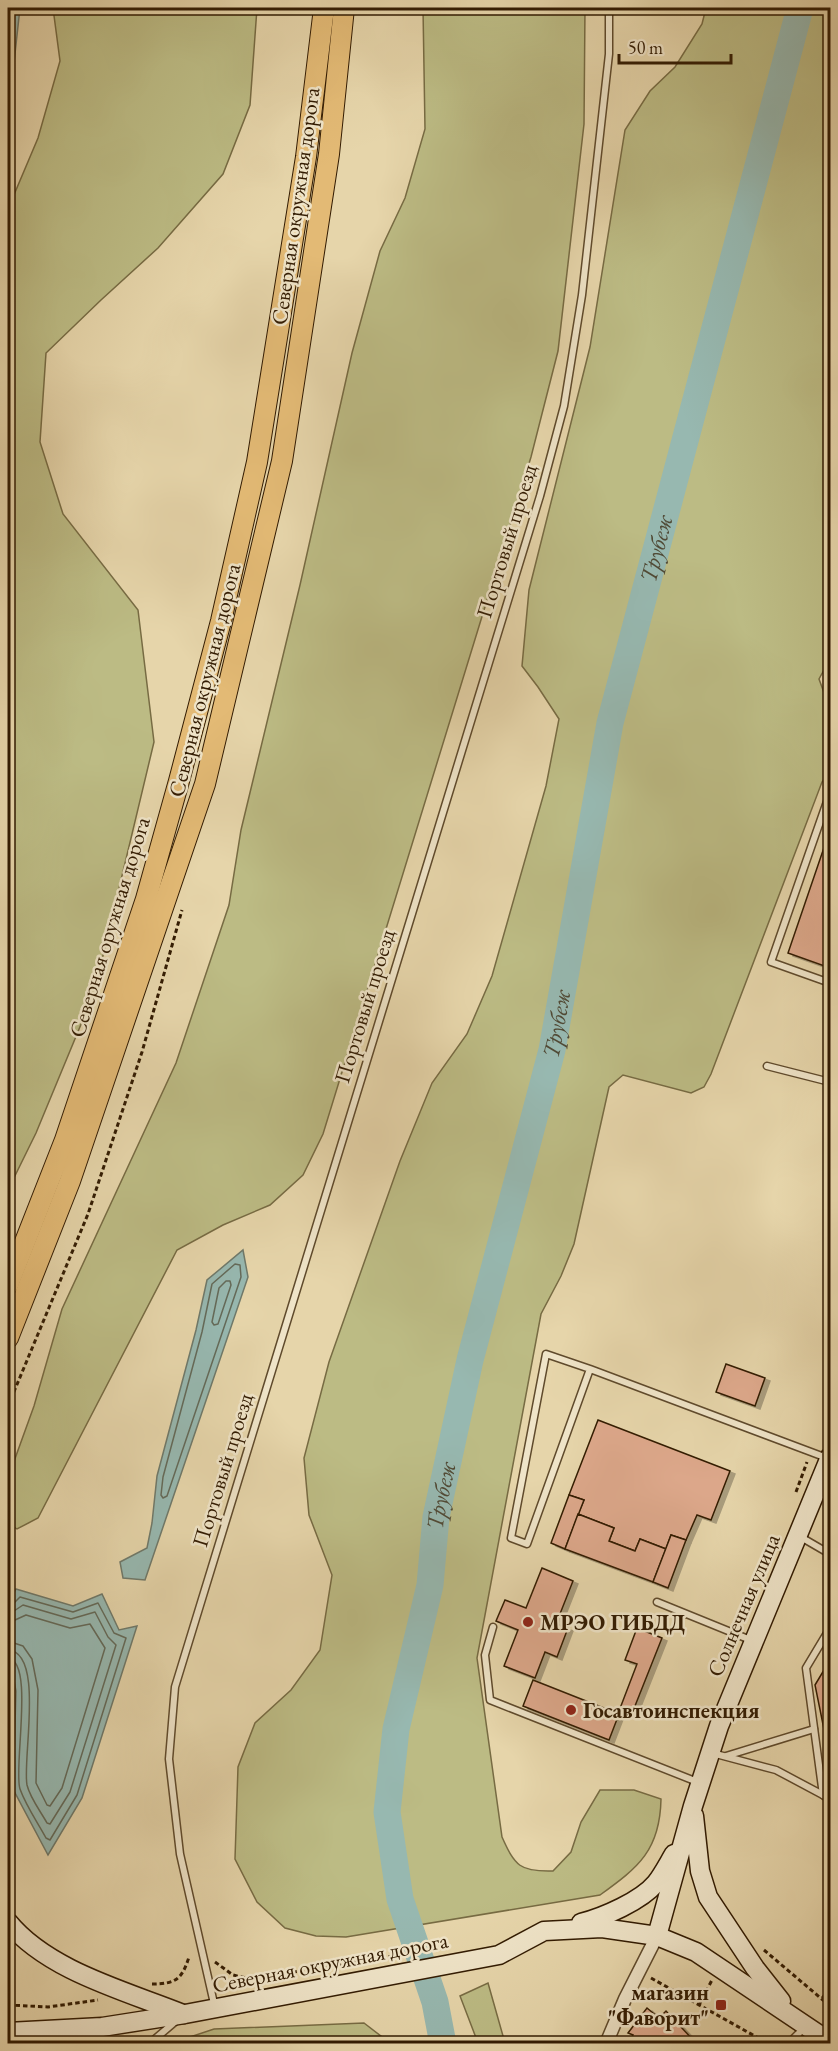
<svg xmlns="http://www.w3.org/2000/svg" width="838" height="2051" viewBox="0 0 838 2051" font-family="'EB Garamond',serif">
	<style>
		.green { fill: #bcbb84; stroke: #776b43; stroke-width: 1.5 }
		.water { fill: #97b8b0; stroke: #6f796a; stroke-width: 1.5 }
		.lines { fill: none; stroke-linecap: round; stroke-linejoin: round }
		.shore { stroke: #646a59; stroke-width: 1.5 }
		.river { stroke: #97b8b0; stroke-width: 27 }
		.building { fill: #dda88b; stroke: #321b02; stroke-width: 1.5; filter: url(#shadow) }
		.service-casing { stroke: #5f4a2c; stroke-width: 9 }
		.minor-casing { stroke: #5f4a2c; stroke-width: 15 }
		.secondary-casing { stroke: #321b02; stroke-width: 21 }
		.primary-casing { stroke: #321b02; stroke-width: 22 }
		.path { stroke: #321b02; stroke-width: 3; stroke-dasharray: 4.5 3; stroke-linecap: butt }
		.service { stroke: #efe4c8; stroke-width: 6 }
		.minor { stroke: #efe4c8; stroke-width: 12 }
		.secondary { stroke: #efe4c8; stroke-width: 18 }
		.primary { stroke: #e3ba75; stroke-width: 20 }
		.poi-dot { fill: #8f2418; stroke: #efe4c8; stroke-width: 2 }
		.labels { text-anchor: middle; stroke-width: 5; stroke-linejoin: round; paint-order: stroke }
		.street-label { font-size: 22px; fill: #321b02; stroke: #efe4c8 }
		.poi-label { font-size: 22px; font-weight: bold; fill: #321b02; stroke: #efe4c8; text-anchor: start }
		.water-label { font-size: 24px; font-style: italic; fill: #504a36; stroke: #efe4c8 }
	</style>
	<defs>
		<filter id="shadow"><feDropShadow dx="5" dy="3" stdDeviation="0" flood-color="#0004"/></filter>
	</defs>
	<rect width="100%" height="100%" fill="#e6d5aa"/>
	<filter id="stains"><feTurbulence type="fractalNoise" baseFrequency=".00333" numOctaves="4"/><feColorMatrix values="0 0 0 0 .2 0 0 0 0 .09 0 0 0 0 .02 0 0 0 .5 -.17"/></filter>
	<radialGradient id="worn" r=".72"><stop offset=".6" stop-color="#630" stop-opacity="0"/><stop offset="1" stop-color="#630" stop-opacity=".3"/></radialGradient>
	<g class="green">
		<path d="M53,8H257L250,105L223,174L158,248L101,300L46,353L40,442L63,514L138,610L154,742L94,993L36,1133L8,1190V669L14,632L8,564V209L38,138L60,61Z"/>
		<path d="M423,8H585L584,124L558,351L531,457L323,1134L303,1175L270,1205L223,1225L177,1250L38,1518L17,1529L8,1523V1478L34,1406L62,1309L176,1063L229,905L241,830L300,585L352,353L380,251L405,198L425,129Z"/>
		<path d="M706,8H830V659L819,679L830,709V771L822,782L711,1074L704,1087L691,1093L623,1075L609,1087L574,1244L561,1276L541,1314L477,1658L502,1837C515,1866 520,1872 553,1871L571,1852L581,1822L600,1790H634L661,1799C660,1850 639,1867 600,1895L346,1937L316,1936L285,1928L257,1902L235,1859L238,1767L255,1723L291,1690L320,1650L332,1575L309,1515L304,1458L329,1362L400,1161L432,1083L467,1034L492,976L546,786L559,719L538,687L522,666L529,590L590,347L625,130L650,91L675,67L702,24Z"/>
		<path d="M488,1983L505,2043H478L460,1996Z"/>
		<path d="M364,2023L390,2043H172L214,2029Z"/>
	</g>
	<g class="water">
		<path d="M8,8H20L8,117Z"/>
		<path d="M243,1250L248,1277L145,1580L123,1578L120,1562L147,1548L152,1523L157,1476L196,1330L207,1280Z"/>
		<path d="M16,1589L73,1606L102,1594L119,1630L137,1626L82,1798L48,1855L13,1789L16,1691L8,1650V1602Z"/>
	</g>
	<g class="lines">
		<g class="shore">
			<path d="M8,74L14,8"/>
			<path d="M235,1264L240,1265L241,1277L167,1496L163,1498L161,1495L163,1477L202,1332L212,1284Z"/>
			<path d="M226,1281H230L231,1285L218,1324L214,1325L212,1322L219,1288Z"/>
			<path d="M8,1605L13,1604L20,1597L73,1612L98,1603L114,1633L126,1638L77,1795L50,1840L46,1838C38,1823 26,1806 20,1789C13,1769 35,1661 8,1658"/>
			<path d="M8,1612L14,1611L23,1605L71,1619L95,1612L108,1637L116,1645L70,1792L50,1824L47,1823C41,1812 30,1798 27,1785C22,1760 45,1652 8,1650"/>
			<path d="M8,1621L15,1620L26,1615L70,1628L90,1624L105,1648L62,1788L50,1806L47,1805L36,1783L38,1690L32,1659L23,1646L8,1641"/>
		</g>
		<path class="river" id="s1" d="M443,2044L435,2002L400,1899L387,1812L396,1729L430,1585L436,1517L470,1360L552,1050L610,723L800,8"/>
	</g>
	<g class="building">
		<path d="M830,830V968L788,953Z"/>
		<path d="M726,1364L765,1378L755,1406L716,1392Z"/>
		<path d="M598,1420L730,1471L711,1520L697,1515L686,1540L671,1535L666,1549L640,1539L635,1551L609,1541L614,1528L578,1514L584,1500L569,1495Z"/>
		<path d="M569,1495L584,1500L565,1549L551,1543Z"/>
		<path d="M578,1514L614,1528L609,1541L635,1551L640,1539L666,1549L653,1582L565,1549Z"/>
		<path d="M671,1535L686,1540L668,1588L653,1582Z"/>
		<path d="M542,1568L573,1581L556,1624L568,1628L557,1657L545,1652L535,1678L504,1666L518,1630L496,1621L505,1600L526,1608Z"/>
		<path d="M637,1628L662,1638L631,1716L619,1711L637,1664L625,1660Z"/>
		<path d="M830,1660V1759L815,1685Z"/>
		<path d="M533,1680L619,1714L609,1740L523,1706Z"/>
		<path d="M830,1987V2003L822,1997Z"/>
		<path d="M647,2008L659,2018L666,2011L696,2043L628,2044L633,2035L628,2033Z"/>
	</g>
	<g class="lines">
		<g class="service-casing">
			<g id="service">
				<path d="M830,793L771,962L830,983"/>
				<path d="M767,1066L830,1082"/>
				<path d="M590,1369L546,1354L511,1538L527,1544L590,1369L827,1458"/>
				<path d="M799,1536L830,1554"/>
				<path d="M657,1602L753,1641"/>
				<path d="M493,1627L485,1655L490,1700L700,1783"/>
				<path d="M830,1628L806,1668L823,1795L830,1800"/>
				<path d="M712,1753L776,1770L823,1795"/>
				<path d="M726,1756L814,1729"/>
				<path d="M215,2008L180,1854L169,1759L175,1687L540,496L564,406L582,295L609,54V8"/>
				<path d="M149,2044L176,2021"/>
				<path d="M788,2044L805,2027"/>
			</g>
		</g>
		<g class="minor-casing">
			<path id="minor" d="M606,2044L625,1999L657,1936"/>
		</g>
		<g class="secondary-casing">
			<g id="secondary">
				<path d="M694,1816L700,1871L708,1897L755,1968L781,2001"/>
				<path d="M8,1922C48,1971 126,1991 183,2014"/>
				<path d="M581,1923C604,1917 641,1901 656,1883C663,1874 668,1864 674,1854"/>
				<path d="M657,1936L693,1806L719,1726L830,1457"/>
				<path d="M8,2032L102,2027L185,2014L499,1955L544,1931L602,1928L657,1936L696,1952L830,2042"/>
			</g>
		</g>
		<g class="primary-casing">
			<g id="primary">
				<path d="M8,1285L65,1140L146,899L179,781L221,621L257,462L306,157L324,8"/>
				<path d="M8,1338L70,1181L205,784L282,461L329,154L344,8"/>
			</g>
		</g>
		<g class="path">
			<path d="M8,1406L88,1214L142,1052L182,910"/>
			<path d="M796,1492L807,1462"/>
			<path d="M764,1950L830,2006"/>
			<path d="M215,1962L233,1975L250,1979L412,1953"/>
			<path d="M651,1978L769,2044"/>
			<path d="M152,1984C176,1984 182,1979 189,1957"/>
			<path d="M8,2005L48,2007L98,2000"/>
			<path d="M699,2005L712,1980"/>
		</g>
		<use href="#service" class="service"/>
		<use href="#minor" class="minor"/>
		<use href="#secondary" class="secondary"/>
		<use href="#primary" class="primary"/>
	</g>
	<g class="poi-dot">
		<circle cx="528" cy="1622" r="6"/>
		<circle cx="571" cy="1710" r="6"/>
		<rect x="715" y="1999" width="12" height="12" rx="3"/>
	</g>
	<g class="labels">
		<g class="street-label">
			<text transform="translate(295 206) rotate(-82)" y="8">Северная окружная дорога</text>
			<text transform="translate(506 541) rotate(-73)" y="8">Портовый проезд</text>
			<text transform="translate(204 680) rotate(-76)" y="8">Северная окружная дорога</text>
			<text transform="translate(109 927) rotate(-73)" y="8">Северная оружная дорога</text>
			<text transform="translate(364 1006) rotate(-73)" y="8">Портовый проезд</text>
			<text transform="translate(222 1470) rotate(-73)" y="8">Портовый проезд</text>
			<text transform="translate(743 1605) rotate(-67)" y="8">Солнечная улица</text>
			<text transform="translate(330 1962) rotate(-11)" y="8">Северная окружная дорога</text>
		</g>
		<g class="poi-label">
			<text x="540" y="1630">МРЭО ГИБДД</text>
			<text x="583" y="1718">Госавтоинспекция</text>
			<text x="709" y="2000" text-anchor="end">магазин<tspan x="709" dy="25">"Фаворит"</tspan></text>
		</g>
		<g class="water-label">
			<text dy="8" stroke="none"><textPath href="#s1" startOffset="1533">Трубеж</textPath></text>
			<text dy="8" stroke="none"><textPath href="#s1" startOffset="1047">Трубеж</textPath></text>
			<text dy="8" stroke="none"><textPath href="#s1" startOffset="561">Трубеж</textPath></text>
		</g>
	</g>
	<rect width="838" height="2051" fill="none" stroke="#e6d5aa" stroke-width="30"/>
	<rect x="9" y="9" width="820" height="2033" fill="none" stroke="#321b02" stroke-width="3"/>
	<rect x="15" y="15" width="808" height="2021" fill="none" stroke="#321b02" stroke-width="1.5"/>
	<path d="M619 54v9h112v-9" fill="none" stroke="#321b02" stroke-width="3"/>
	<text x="628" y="54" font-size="18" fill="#321b02" stroke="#efe4c8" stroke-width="4.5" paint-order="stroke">50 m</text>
	<rect width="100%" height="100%" filter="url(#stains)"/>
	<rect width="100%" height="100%" fill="url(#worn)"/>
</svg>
